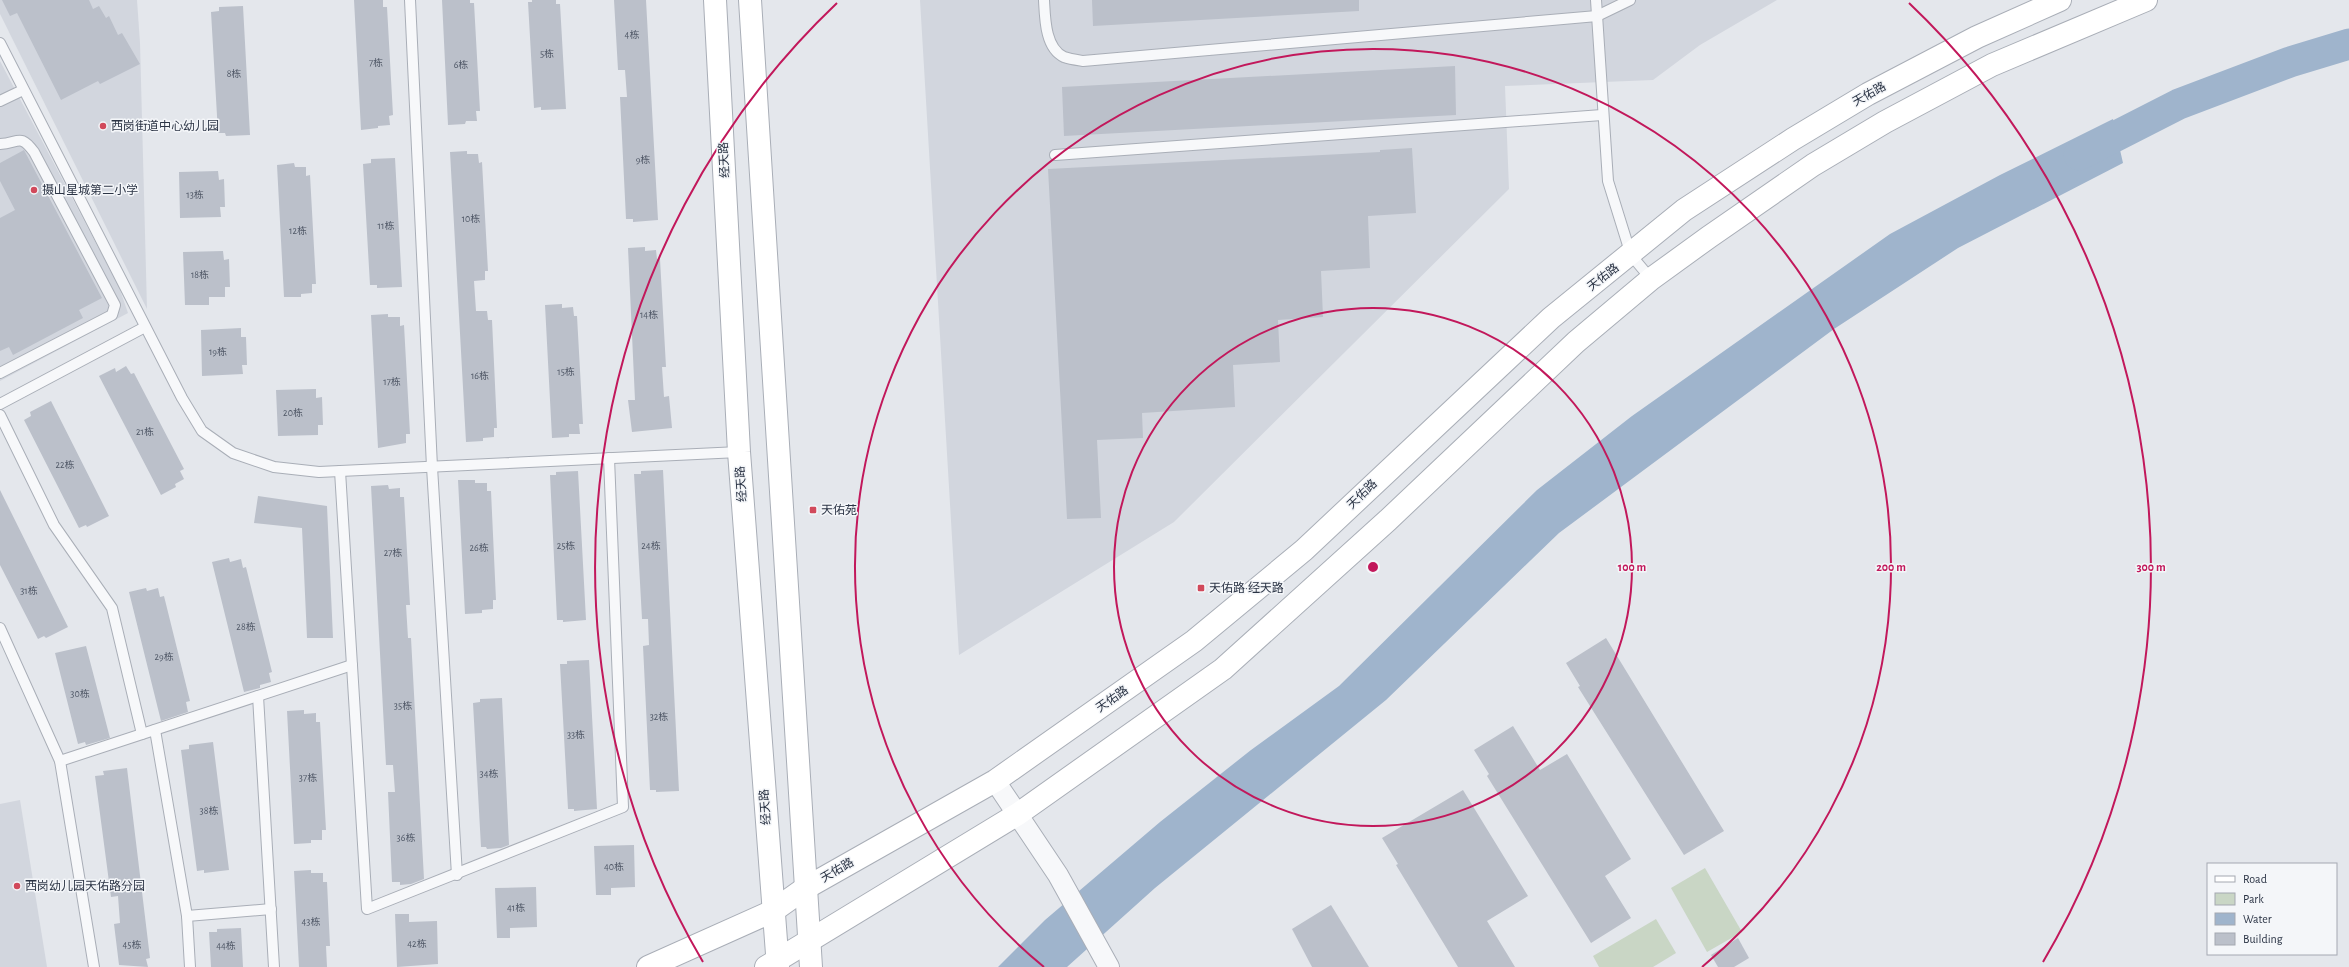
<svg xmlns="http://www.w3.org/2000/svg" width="2349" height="967" viewBox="0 0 2349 967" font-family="'Alegreya Sans','Noto Sans SC',sans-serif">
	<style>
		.built { fill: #d2d6de }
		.green { fill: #c9d6c5 }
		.water { fill: #9fb4cc }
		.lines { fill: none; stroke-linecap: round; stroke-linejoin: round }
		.river { stroke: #9fb4cc; stroke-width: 31 }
		.building { fill: #bbc0ca }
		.service-casing { stroke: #a9aeb7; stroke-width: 12 }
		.minor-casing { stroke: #a9aeb7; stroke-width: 22 }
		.secondary-casing { stroke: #a9aeb7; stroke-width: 24 }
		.service { stroke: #f7f8fa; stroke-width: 10 }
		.minor { stroke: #f7f8fa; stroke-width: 20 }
		.secondary { stroke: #fff; stroke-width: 22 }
		.ring { fill: none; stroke: #c2185b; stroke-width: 2 }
		.poi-dot { fill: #d1495b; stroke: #f4f6f9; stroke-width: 1.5 }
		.labels { text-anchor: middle; stroke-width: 3; stroke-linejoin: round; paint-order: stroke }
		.number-label { font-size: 10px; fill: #4f5766 }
		.street-label { font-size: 12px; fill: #2b3445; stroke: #f4f6f9 }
		.poi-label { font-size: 12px; fill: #2b3445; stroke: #f4f6f9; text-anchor: start }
		.centre { fill: #c2185b; stroke: #f4f6f9; stroke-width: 2 }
		.ring-label { font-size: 12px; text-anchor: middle; font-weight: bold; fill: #c2185b; stroke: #f4f6f9; stroke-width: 3; stroke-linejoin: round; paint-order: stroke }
	</style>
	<rect width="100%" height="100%" fill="#e4e7ec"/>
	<g class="built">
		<path d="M0,0H137L140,43L147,309L0,14Z"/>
		<path d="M920,0H1777L1700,45L1653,80L1505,86L1509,189L1174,522L959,655Z"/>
		<path d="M0,61L119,287L128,313L0,381Z"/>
		<path d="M20,800L47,967H0V804Z"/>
	</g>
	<g class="green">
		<path d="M1705,868L1742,932L1707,952L1671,888Z"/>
		<path d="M1656,919L1676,953L1653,967H1599L1593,956Z"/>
	</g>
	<path class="water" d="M2113,119L2123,163L1958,248L1834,329L1559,533L1386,700L1155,888L1067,967H998L1045,920L1160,822L1251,750L1339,686L1537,490L1632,416L1890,234L2000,175Z"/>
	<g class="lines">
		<path class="river" d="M2079,155L2179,104L2290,62L2349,44"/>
	</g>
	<g class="building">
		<path d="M2,0H89L93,9L99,6L106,18L109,16L118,35L122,33L140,64L100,84L98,81L61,100L17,13L10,16Z"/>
		<path d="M354,0H383V7H387L393,115L389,116L390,125L378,126V128L361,130Z"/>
		<path d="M442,0H470V3H474L480,111H476L477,121H466L465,124L448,125Z"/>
		<path d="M532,0H556V4H560L566,109L541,110V107L534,108L528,2H532Z"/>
		<path d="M614,0H646L658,220L633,222V219H626L620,97H627L625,70H618Z"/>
		<path d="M1092,0H1359V11L1093,26Z"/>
		<path d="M243,6L250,135L226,136L225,133H218L211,12L219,11V7Z"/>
		<path d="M1455,66L1456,115L1064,136L1062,87Z"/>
		<path d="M1412,148L1416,213L1368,216L1370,268L1321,271L1323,317L1278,320L1280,362L1233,365L1235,407L1142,413L1143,438L1097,440L1101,518L1067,519L1048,169L1380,152V150Z"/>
		<path d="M24,150L102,298L79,310L83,318L13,355L9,347L0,351V218L15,210L0,181V163Z"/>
		<path d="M467,151V154H478L479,163L482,162L488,271H485V280L474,281L476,311H487L488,320H492L497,428H494V437L483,438V441L466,442L450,152Z"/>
		<path d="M395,158L402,287L377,288V285H370L363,164L371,163V159Z"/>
		<path d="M294,163L295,167H306V176L310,175L316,284H312V293L301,294V297H284L277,165Z"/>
		<path d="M218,171L219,180L224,179L225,207H220L221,217L180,218L179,172Z"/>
		<path d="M645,247V251L656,250L657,259H660L666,367H662L664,397L669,396L672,428L632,432L628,400H635L628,248Z"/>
		<path d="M223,251L224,260L229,259L230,287H225V297H209V305H185L183,252Z"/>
		<path d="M562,304V308L573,307L574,316H577L583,424H579L580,434H569V437L552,438L545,305Z"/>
		<path d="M388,314V317H400V326L404,325L410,434H406V443L378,448L371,315Z"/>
		<path d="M241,328V337H246L247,365H242L243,374L202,376L201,330Z"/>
		<path d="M126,366L131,374L134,373L184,469L180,471L184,479L175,484L176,487L161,495L99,376L115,368L116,372Z"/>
		<path d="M316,389V398L322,397L323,425H318V435L278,436L276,390Z"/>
		<path d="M51,401L109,516L87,527L86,525L79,528L24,420L31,416L30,412Z"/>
		<path d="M663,470L679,791L656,792V790H650L643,646L649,645L648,619H642L634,474H641V471Z"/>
		<path d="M578,471L586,620L563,622V620H557L550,475H556V472Z"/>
		<path d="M458,480H475V483H487V491H491L496,600H493V609L482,610V613L465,614Z"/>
		<path d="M388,485L389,489L400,488V497H404L410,605H406L408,638H411L424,879L411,884L400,885V882H392L388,792H395L393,765H386L371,486Z"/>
		<path d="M0,490L68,627L46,638L44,636L38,639L0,565Z"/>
		<path d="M258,496L327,506L333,638H307L302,528L254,523Z"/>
		<path d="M229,558L230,562L241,559L243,568L246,567L272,672L269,673L271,682L260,685V688L244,692L212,562Z"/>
		<path d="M146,588L147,591L158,588L160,597L164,596L190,701L186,702L188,712L161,721L129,592Z"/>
		<path d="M1606,638L1724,831L1684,855L1578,687L1580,686L1566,663Z"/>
		<path d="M86,646L110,738L86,745L85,742L78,744L55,653Z"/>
		<path d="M589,660L597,809L574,811V809H568L560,664H567V661Z"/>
		<path d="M502,698L509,845L501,848L487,849L486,847H481L473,703L480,702V699Z"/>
		<path d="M304,710V714L316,713V722H320L326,830H322V840H311V843L294,844L287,711Z"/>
		<path d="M1513,726L1540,770L1567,754L1631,859L1605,876L1631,918L1591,943L1487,776L1489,774L1474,750Z"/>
		<path d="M213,742L229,870L204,873V870L197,871L181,750L189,749V745Z"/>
		<path d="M127,768L150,958L146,959L148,967L119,965L114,924L120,923L118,896L111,897L95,776L104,775L103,771Z"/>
		<path d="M1463,790L1528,896L1487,921L1515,967H1458L1396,865L1398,864L1382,838Z"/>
		<path d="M634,845L635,887L611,888V895H596L594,846Z"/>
		<path d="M311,870V873H323V882H327L330,946H326L327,967H299L294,871Z"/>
		<path d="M536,887L537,927L510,928V938H497L495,888Z"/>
		<path d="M1331,905L1369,967H1312L1292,929Z"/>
		<path d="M395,914H409V922L437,921L438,964L397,967Z"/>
		<path d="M241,928L243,967H211L209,932H217V929Z"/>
		<path d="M1738,938L1749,958L1734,967H1718L1711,955Z"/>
	</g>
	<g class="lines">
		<g class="service-casing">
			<g id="service">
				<path d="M410,0L432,467L457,875"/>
				<path d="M1044,0C1045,18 1045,48 1064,57C1070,59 1077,60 1083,61L1597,16L1630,0"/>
				<path d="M1596,0L1608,181L1631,255L1651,279"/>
				<path d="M0,43L182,398L202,431L233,453L274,467L319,472L739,452"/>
				<path d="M0,101L23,90"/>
				<path d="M0,144C19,143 20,133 34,152L115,305L112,315L0,373"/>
				<path d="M1055,155L1602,115"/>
				<path d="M0,404L145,327"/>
				<path d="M0,415L54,525L112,608L142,734"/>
				<path d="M340,471L367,909L623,807L609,458"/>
				<path d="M0,628L60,761L94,967"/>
				<path d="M258,696L274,967"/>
				<path d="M155,730L187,916L190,967"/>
				<path d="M60,761L352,665"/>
				<path d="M187,916L271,909"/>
			</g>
		</g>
		<g class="minor-casing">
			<path id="minor" d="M995,781L1058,875L1109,967"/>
		</g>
		<g class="secondary-casing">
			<g id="secondary">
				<path d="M715,0L739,452L778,967"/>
				<path d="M750,0L811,967"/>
				<path d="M648,967L773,911L804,889L995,781L1194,641L1304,550L1551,318L1684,210L1793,139L1868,94L1977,37L2060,0"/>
				<path d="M766,967L1018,814L1223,669L1388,520L1576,342L1651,279L1709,237L1813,165L1885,122L1992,65L2146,0"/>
			</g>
		</g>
		<use href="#service" class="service"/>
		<use href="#minor" class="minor"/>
		<use href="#secondary" class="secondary"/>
	</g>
	<g class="ring">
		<circle cx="1373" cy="567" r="259"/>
		<path d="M1044 967A518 518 0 1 1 1702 967"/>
		<path d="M703 962A778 778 0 0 1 837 3M1909 3A778 778 0 0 1 2043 962"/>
	</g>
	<g class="poi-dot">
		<circle cx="103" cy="126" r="4"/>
		<circle cx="34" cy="190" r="4"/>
		<rect x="809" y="506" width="8" height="8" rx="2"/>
		<rect x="1197" y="584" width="8" height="8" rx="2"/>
		<circle cx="17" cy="886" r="4"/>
	</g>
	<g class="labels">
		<g class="number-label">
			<text x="632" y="38">4栋</text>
			<text x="547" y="57">5栋</text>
			<text x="376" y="66">7栋</text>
			<text x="461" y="68">6栋</text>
			<text x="234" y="77">8栋</text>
			<text x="643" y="163">9栋</text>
			<text x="195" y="198">13栋</text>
			<text x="471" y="222">10栋</text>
			<text x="386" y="229">11栋</text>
			<text x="298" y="234">12栋</text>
			<text x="200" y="278">18栋</text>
			<text x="649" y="318">14栋</text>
			<text x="218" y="355">19栋</text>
			<text x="566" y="375">15栋</text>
			<text x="480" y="379">16栋</text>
			<text x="392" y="385">17栋</text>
			<text x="293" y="416">20栋</text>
			<text x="145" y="435">21栋</text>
			<text x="65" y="468">22栋</text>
			<text x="566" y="549">25栋</text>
			<text x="651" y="549">24栋</text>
			<text x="479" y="551">26栋</text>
			<text x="393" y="556">27栋</text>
			<text x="29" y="594">31栋</text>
			<text x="246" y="630">28栋</text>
			<text x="164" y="660">29栋</text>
			<text x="80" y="697">30栋</text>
			<text x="403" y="709">35栋</text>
			<text x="659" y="720">32栋</text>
			<text x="576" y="738">33栋</text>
			<text x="489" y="777">34栋</text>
			<text x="308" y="781">37栋</text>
			<text x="209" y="814">38栋</text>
			<text x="406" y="841">36栋</text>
			<text x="614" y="870">40栋</text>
			<text x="516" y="911">41栋</text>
			<text x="311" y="925">43栋</text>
			<text x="417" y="947">42栋</text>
			<text x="132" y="948">45栋</text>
			<text x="226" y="949">44栋</text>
		</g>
		<g class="street-label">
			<text transform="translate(1869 94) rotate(-29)" y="4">天佑路</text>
			<text transform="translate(724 160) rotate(-93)" y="4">经天路</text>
			<text transform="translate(1603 277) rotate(-38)" y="4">天佑路</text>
			<text transform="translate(741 484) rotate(-94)" y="4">经天路</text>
			<text transform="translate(1362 494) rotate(-44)" y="4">天佑路</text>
			<text transform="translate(1112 699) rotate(-35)" y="4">天佑路</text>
			<text transform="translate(765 807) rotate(-94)" y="4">经天路</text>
			<text transform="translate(837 870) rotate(-30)" y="4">天佑路</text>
		</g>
		<g class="poi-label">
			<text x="111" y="130">西岗街道中心幼儿园</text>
			<text x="42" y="194">摄山星城第二小学</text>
			<text x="821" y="514">天佑苑</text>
			<text x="1209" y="592">天佑路·经天路</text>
			<text x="25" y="890">西岗幼儿园天佑路分园</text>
		</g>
	</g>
	<circle cx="1373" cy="567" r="6" class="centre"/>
	<g class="ring-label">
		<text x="1632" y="571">100 m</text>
		<text x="1891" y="571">200 m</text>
		<text x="2151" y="571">300 m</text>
	</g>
	<rect x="2207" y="863" width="130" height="92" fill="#f4f6f9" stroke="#a4a8b1"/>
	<rect x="2215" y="876" width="20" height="6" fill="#ffffff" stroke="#a4a8b1"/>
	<text x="2243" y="883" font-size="12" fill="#2b3445">Road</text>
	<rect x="2215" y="893" width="20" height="12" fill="#c9d6c5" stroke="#a4a8b1"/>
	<text x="2243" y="903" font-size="12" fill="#2b3445">Park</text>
	<rect x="2215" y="913" width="20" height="12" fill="#9fb4cc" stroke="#a4a8b1"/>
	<text x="2243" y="923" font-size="12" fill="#2b3445">Water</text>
	<rect x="2215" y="933" width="20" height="12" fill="#bbc0ca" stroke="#a4a8b1"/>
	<text x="2243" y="943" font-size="12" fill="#2b3445">Building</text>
</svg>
